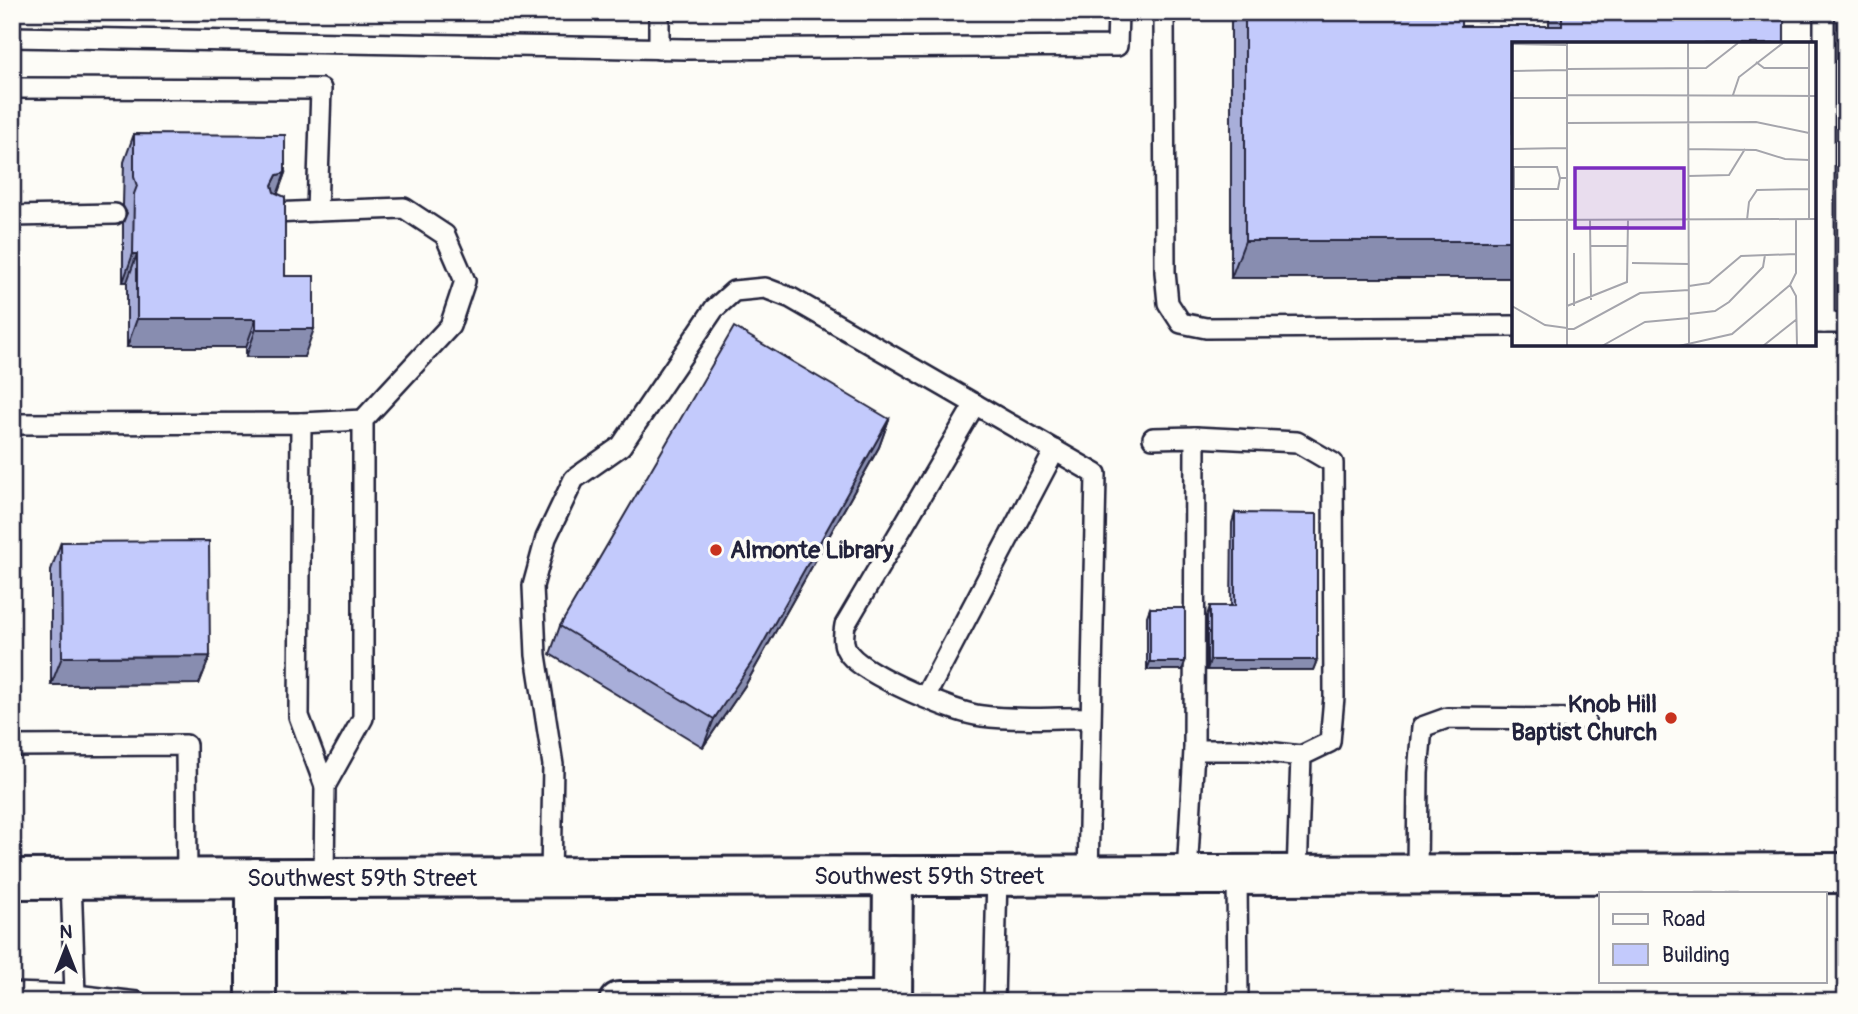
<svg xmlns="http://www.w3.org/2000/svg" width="1858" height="1014" viewBox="0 0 1858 1014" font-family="Pangolin,sans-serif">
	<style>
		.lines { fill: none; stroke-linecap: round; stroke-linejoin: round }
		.service-casing { stroke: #22223b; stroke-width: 24 }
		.minor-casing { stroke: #22223b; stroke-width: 44 }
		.secondary-casing { stroke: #22223b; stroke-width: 44 }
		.service { stroke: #fdfcf7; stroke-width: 19 }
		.minor { stroke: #fdfcf7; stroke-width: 38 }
		.secondary { stroke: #fdfcf7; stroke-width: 38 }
		.wall { fill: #a8aed9; stroke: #22223b; stroke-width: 2 }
		.shaded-wall { fill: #888db0; stroke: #22223b; stroke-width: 2 }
		.building { fill: #c3cafc; stroke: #22223b; stroke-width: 2 }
		.poi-dot { fill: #c8321e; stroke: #fdfcf7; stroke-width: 2.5 }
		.labels { text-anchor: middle; stroke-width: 7; stroke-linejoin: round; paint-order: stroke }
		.poi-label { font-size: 24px; font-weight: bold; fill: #22223b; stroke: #fdfcf7; text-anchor: start }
		.street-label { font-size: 24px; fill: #22223b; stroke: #fdfcf7 }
		.inset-road { fill: none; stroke: #a5a5ac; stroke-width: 2 }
		.view { fill: #7b2cbf; fill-opacity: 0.15; stroke: #7b2cbf; stroke-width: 3.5 }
		.inset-edge { fill: none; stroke: #22223b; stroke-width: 3.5 }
	</style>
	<rect width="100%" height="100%" fill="#fdfcf7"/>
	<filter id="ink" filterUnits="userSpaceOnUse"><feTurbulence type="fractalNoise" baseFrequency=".0143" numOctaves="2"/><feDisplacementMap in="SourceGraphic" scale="14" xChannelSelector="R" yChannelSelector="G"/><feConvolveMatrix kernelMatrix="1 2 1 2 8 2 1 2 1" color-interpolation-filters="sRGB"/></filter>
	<g filter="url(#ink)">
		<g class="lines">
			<g class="service-casing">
				<g id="service">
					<path d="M1164,12L1165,272L1168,303L1181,323L1206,328L1513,326"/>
					<path d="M1824,12V323"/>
					<path d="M12,37L686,49L1117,46L1118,12"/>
					<path d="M659,49V12"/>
					<path d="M12,88L321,89L317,211L404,208L445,235L465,281L450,326L363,420V718L325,786L299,716L301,423L12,424"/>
					<path d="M274,213L317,211"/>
					<path d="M12,216L115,214"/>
					<path d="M1814,323H1846"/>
					<path d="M975,404L845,625C843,637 842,646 850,655C867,676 955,713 982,716C1017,721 1055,717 1090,718"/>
					<path d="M301,423L363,420"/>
					<path d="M1195,437L1297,442L1333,463L1334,697L1330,742L1301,756L1297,875"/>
					<path d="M1153,438L1195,437L1194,750L1187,875"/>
					<path d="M925,697L1055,450"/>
					<path d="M12,746L186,745L187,878"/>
					<path d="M1194,750H1250L1301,756"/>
					<path d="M1417,874L1418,773L1422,727L1447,718L1585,719"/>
					<path d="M1237,875L1238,1002"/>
					<path d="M551,877L553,765L536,655L533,586L546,538L574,479L621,446L714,309L734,291L765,288L791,298L1096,474L1088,877"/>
					<path d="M324,878L325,786"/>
					<path d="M12,993L75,995L71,879"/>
					<path d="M75,995L137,1002"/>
					<path d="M994,1002L997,875"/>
				</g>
			</g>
			<g class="minor-casing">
				<g id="minor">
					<path d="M256,878V1002"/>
					<path d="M619,1002L892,1001"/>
					<path d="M892,1002L893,876"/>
				</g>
			</g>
			<g class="secondary-casing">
				<path id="secondary" d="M12,879L1846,873"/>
			</g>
			<use href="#service" class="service"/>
			<use href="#minor" class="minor"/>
			<use href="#secondary" class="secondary"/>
		</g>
		<g class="wall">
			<path d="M1231,12H1461V26H1549V12H1784L1513,278H1231Z"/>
			<path d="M134,134L285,173L277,194L285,276L304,357H246V347H127V282H123V223L127,213L123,206L124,162Z"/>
			<path d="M889,419L879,447L746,684L703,747L550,654L560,626Z"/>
			<path d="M1235,513L1317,660L1313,670H1207V616L1210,606H1231L1232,523Z"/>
			<path d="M61,542L210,656L199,684L51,685V570Z"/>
			<path d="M1150,608L1182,670H1147V616Z"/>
		</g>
		<g class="shaded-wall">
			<path d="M285,173L275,201L272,185L277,175Z"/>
			<path d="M1245,241H1513V278H1231Z"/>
			<path d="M133,254H137L127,282H123Z"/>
			<path d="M137,319H256L246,347H127Z"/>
			<path d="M256,329H314L304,357H246Z"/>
			<path d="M889,419L879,447L746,684L703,747L714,719Z"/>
			<path d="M210,656L199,684L51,685L62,657Z"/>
			<path d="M1210,660H1317L1313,670H1207Z"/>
			<path d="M1150,662H1185L1182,670H1147Z"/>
		</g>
		<g class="building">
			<path d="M1245,12H1461V26H1562V12H1784V44H1513V241H1245Z"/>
			<path d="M134,134L285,135V173L277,175L272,185L274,192L285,197V276H314V329H256V319H137V254H133L134,194L137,186L134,177Z"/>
			<path d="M734,327L889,419L756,656L714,719L560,626Z"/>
			<path d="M1235,513L1317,514V660H1210V606H1235Z"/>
			<path d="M209,541L210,656L62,657L61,542Z"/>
			<rect x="1150" y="608" width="35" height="54"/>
		</g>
	</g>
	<g class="poi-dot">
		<circle cx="716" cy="550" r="7"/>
		<circle cx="1671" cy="718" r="7"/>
	</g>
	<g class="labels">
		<g class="poi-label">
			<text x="730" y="558">Almonte Library</text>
			<text x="1657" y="712" text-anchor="end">Knob Hill<tspan x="1657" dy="28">Baptist Church</tspan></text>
		</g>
		<g class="street-label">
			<text x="929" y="884">Southwest 59th Street</text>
			<text x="362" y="886">Southwest 59th Street</text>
		</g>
	</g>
	<g transform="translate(1512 42)">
		<rect width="304" height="304" fill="#fdfcf7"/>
		<path class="inset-road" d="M176,1L177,304M297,1V177M0,2L55,3M244,20L252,26H297M55,27L194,26L226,1M0,29L55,28M55,53L305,54M221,53L227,35L271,1M0,56H55M55,81L244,80L297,91M0,107L55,106M176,107L244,108L273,117L297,118M0,125H45L48,136H55M176,134L217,133L233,107M0,147H46L48,136M2,147V125M284,177V231L278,243L284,254L285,304M0,178L305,177M78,178L79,258M235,178L237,160L245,148L297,147M78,185H116M79,204H116M62,211V264M120,221L177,222M177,244L197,241L229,214L284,212M0,264L33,283L62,287L128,251L177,248M55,264L115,240L116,178M177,272L203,269L217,260L251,225L253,213M55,304V1M90,304L133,280L177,276M167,304L220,292L278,243M251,304L285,277"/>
		<path class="view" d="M63,126H172V186H63Z"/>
		<rect width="304" height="304" class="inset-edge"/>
	</g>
	<rect width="1858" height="1014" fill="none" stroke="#fdfcf7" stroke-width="42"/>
	<rect x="21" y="21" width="1816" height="972" fill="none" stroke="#22223b" stroke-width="2.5" filter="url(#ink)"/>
	<rect x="1599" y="892" width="228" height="91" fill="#fdfcf7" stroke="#a5a5ac" stroke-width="2"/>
	<rect x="1613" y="914" width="35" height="10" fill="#fdfcf7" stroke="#a5a5ac" stroke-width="2"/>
	<text x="1662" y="926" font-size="21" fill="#22223b">Road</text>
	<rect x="1613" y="944" width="35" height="21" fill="#c3cafc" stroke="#a5a5ac" stroke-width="2"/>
	<text x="1662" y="962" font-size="21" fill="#22223b">Building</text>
	<g transform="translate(66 948)" stroke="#fdfcf7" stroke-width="5" paint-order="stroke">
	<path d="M0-5L12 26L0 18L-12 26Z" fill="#22223b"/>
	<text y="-10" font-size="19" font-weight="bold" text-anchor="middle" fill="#22223b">N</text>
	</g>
</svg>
